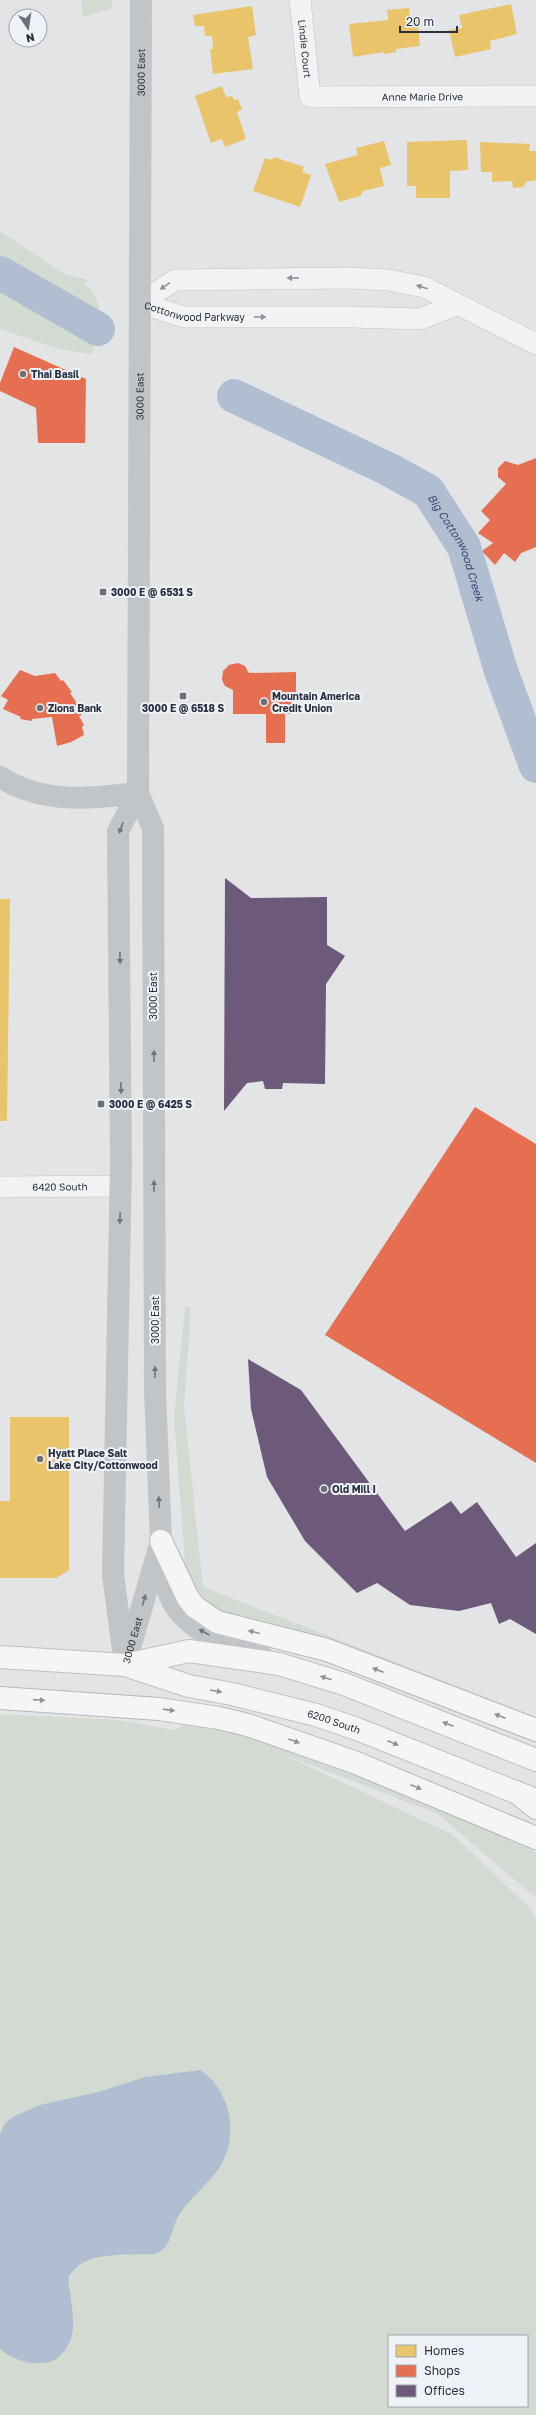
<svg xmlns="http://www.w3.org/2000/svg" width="536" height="2415" viewBox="0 0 536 2415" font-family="'Golos Text',sans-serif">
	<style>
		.green { fill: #d2dad2; fill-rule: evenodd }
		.water { fill: #b1bed1 }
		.homes { fill: #e9c46a }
		.shops { fill: #e76f51 }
		.offices { fill: #6d597a }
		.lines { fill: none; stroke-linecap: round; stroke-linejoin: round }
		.river { stroke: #b1bed1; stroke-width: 34 }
		.street-casing { stroke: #c0c2c4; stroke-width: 22 }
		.primary-casing { stroke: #bec0c4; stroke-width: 24 }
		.highway-casing { stroke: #b4b7bb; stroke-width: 24 }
		.street { stroke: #f1f2f3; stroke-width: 21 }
		.secondary { stroke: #c2c5c8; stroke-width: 22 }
		.primary { stroke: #f5f5f6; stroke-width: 22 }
		.highway { stroke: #f5f5f6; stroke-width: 22 }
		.oneway { fill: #8d9199 }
		.oneway2 { fill: #6e737d }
		.oneway3 { fill: #8f929a }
		.poi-dot { fill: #6a6f79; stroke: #eff2f6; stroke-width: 1.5 }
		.labels { text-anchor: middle; stroke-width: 4; stroke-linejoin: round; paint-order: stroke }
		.street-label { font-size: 10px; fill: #29303f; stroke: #eff2f6 }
		.poi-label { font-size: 10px; font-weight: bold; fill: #29303f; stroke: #eff2f6; text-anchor: start }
		.water-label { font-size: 11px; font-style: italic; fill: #344c72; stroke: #eff2f6 }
	</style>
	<rect width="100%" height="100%" fill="#e2e4e6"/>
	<g class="green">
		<path d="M81,0H112V8L83,17Z"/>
		<path d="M0,231L64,274L88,280L85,284C105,299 102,335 91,354L59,349L0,329Z"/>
		<path d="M185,1307H191L184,1407L203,1587L536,1717V1724L213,1609L194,1593L186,1576L174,1417Z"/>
		<path d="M0,1714L118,1720L174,1730L189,1723L205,1724L286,1746L515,1838L536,1852V1898L438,1814L283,1754L453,1835L531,1909L536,1919V2415H0ZM389,2336H527V2406H389Z"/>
	</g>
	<path class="water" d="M200,2070C231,2090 240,2137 219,2168C208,2185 190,2197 179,2215C170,2230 173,2248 154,2254C134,2255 92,2252 77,2267C75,2269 71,2273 69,2276C68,2281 69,2287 70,2291C72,2311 78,2333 65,2350C58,2359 53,2362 42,2363C28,2365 11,2358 0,2349V2134L5,2123L15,2116L40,2105L98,2092L145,2077Z"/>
	<g class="homes">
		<path d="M511,4L517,34L490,41L491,49L455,57L449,30L462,28L459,15Z"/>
		<path d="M252,6L256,35L248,37L253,69L213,74L210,49H213L212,36H205L204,26H195L193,15Z"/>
		<path d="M409,8L410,17L417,16L420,46L396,49V52L384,54V52L353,57L349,24L388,20L387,10Z"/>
		<path d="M222,86L226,97L232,96L234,100L238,99L242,109L237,112L246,139L225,147L222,139L211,143L195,96Z"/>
		<path d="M467,140L468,170L450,171V198H416V186H407V142Z"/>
		<path d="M384,141L391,165L380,168L384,186L363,191L360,196L339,202L325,164L358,155L356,148Z"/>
		<path d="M480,142L530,144L529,151H536V180L525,182L524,187L513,188L512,181L492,182V172H481Z"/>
		<path d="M274,157L304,167L302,172L311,175L300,207L253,191L265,158L272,160Z"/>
		<path d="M0,899H10L7,1121H0Z"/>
		<path d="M10,1417H69V1570L56,1578H0V1501H10Z"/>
	</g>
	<g class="shops">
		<path d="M14,347L86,379L85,443H38L36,408L0,391V383Z"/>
		<path d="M536,458V547L521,553L515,562L504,553L495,565L482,551L493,543L478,533L490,520L481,511L506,484L498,477V468L505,461L518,465Z"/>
		<path d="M238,663L245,666L249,673L296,672V714H285V743H266V714H233V690L225,686L222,680L223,671L229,665Z"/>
		<path d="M20,670L35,676L55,673L61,681L63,680L72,692L70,693L76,702V707L82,715L79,716L84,725L82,727L84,735L71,742L57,746L52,717L32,719V721L20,719L21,717L3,709L8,700L1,696Z"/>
		<path d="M475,1107L536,1144V1463L325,1335Z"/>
	</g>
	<g class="offices">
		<path d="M225,878L251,898L327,897V945L345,956L326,984L325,1084L283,1083L282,1089H265L263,1081L247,1083L224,1111Z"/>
		<path d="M248,1359L301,1390L405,1531L451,1501L461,1514L477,1502L516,1557L536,1543V1634L510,1619L499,1624L491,1603L459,1611L410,1605L377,1583L357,1593L305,1541L267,1477L251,1409Z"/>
	</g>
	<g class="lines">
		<g class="river">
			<path d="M0,273L98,329"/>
			<path id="s1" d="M234,396L388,469L428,491L464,547L501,671L536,766"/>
		</g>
		<g class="street-casing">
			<g id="street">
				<path id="s2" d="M300,0L310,97L536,96"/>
				<path d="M140,303L175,280L351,278L388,280L424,287L536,344"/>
				<path id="s3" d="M140,303L184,317H351L420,319L456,305"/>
				<path id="s4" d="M0,1187L120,1186"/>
			</g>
		</g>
		<g class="primary-casing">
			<g id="primary">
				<path id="s6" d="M0,1657L125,1665L189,1686L232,1694L316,1715L357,1729L533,1799"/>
				<path d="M125,1665L189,1651L279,1664L344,1684L536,1760"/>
			</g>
		</g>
		<g class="highway-casing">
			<g id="highway">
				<path d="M161,1541L188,1598L195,1607L217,1622L327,1650L536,1730"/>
				<path d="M0,1698L159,1709L219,1718L248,1725L354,1762L536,1838"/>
				<path d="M516,1792L536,1808"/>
			</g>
		</g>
		<use href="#street" class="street"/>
		<g class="secondary">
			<path d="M0,777C43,804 89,799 138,793"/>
			<path d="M162,1552C164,1565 165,1578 168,1591C181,1631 228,1644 263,1657"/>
			<path d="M124,1657L113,1575L121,1163L118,831L138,793"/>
			<path id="s5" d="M125,1665L161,1541L155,1391L153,828L138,793L141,0"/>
		</g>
		<use href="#primary" class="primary"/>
		<use href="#highway" class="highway"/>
	</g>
	<defs><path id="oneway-solid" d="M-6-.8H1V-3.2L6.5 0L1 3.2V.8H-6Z"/></defs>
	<g class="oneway">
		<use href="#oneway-solid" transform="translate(293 278) rotate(179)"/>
		<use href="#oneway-solid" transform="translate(165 286) rotate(146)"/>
		<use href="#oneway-solid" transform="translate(422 287) rotate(-163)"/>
		<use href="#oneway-solid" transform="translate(260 317)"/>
	</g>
	<g class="oneway2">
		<use href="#oneway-solid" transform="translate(121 828) rotate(110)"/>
		<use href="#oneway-solid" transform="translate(120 958) rotate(89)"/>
		<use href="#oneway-solid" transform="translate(154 1056) rotate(-90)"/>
		<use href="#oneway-solid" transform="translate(121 1088) rotate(89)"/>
		<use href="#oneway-solid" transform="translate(154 1186) rotate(-90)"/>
		<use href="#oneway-solid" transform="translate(120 1218) rotate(91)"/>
		<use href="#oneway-solid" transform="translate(155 1372) rotate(-90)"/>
		<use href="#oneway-solid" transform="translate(159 1502) rotate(-93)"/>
		<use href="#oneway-solid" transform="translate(144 1600) rotate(-74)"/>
		<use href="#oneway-solid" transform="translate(204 1632) rotate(-150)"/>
	</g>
	<g class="oneway3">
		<use href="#oneway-solid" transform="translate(254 1632) rotate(-166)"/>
		<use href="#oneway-solid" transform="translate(378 1670) rotate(-159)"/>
		<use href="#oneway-solid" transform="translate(326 1678) rotate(-163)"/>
		<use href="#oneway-solid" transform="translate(216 1691) rotate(10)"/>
		<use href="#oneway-solid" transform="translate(39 1700) rotate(4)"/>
		<use href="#oneway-solid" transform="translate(169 1710) rotate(8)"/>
		<use href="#oneway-solid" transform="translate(500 1716) rotate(-159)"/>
		<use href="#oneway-solid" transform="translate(448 1724) rotate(-159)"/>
		<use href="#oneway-solid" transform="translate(294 1741) rotate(20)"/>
		<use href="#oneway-solid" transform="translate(393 1743) rotate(22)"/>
		<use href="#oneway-solid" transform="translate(416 1787) rotate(22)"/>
	</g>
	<g class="poi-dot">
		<circle cx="23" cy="374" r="4"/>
		<rect x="99" y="588" width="8" height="8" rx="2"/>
		<rect x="179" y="692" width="8" height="8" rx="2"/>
		<circle cx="264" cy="702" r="4"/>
		<circle cx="40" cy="708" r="4"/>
		<rect x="97" y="1100" width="8" height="8" rx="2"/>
		<circle cx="40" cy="1459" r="4"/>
		<circle cx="324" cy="1489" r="4"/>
	</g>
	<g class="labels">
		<g class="street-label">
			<text dy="4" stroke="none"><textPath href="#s2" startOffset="49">Lindie Court</textPath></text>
			<text dy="4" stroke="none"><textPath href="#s5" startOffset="1601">3000 East</textPath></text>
			<text dy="4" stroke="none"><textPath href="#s2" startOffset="210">Anne Marie Drive</textPath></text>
			<text dy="4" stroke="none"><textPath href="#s3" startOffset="56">Cottonwood Parkway</textPath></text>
			<text dy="4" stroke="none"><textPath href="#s5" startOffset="1277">3000 East</textPath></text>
			<text transform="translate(153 996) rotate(-90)" y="4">3000 East</text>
			<text dy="4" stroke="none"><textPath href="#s4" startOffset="60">6420 South</textPath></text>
			<text transform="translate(155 1320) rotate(-90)" y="4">3000 East</text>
			<text dy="4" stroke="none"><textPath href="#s5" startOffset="26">3000 East</textPath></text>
			<text dy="4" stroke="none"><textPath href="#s6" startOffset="342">6200 South</textPath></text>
		</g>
		<g class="poi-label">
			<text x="31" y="378">Thai Basil</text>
			<text x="111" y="596">3000 E @ 6531 S</text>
			<text x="272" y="700">Mountain America<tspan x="272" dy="12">Credit Union</tspan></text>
			<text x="48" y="712">Zions Bank</text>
			<text x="183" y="712" text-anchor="middle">3000 E @ 6518 S</text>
			<text x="109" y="1108">3000 E @ 6425 S</text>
			<text x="48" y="1457">Hyatt Place Salt<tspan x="48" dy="12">Lake City/Cottonwood</tspan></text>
			<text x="332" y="1493">Old Mill I</text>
		</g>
		<g class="water-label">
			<text dy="4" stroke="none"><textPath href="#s1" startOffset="280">Big Cottonwood Creek</textPath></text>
		</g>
	</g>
	<rect x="388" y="2335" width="140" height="72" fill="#eff2f6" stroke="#a0a4ad"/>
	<rect x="396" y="2345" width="20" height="12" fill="#e9c46a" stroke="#a0a4ad"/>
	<text x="424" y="2355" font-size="12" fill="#29303f">Homes</text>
	<rect x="396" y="2365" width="20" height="12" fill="#e76f51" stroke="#a0a4ad"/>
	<text x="424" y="2375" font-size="12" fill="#29303f">Shops</text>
	<rect x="396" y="2385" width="20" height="12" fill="#6d597a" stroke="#a0a4ad"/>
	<text x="424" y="2395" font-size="12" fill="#29303f">Offices</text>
	<g transform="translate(28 28) rotate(167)"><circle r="19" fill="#eff2f6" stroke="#a0a4ad"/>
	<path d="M0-3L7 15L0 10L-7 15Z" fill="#6a6f79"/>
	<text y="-6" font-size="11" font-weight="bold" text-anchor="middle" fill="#29303f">N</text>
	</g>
	<path d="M400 26v6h57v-6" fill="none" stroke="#29303f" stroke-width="2"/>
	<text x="406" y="26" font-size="12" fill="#29303f" stroke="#eff2f6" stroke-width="3" paint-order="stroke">20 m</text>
</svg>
